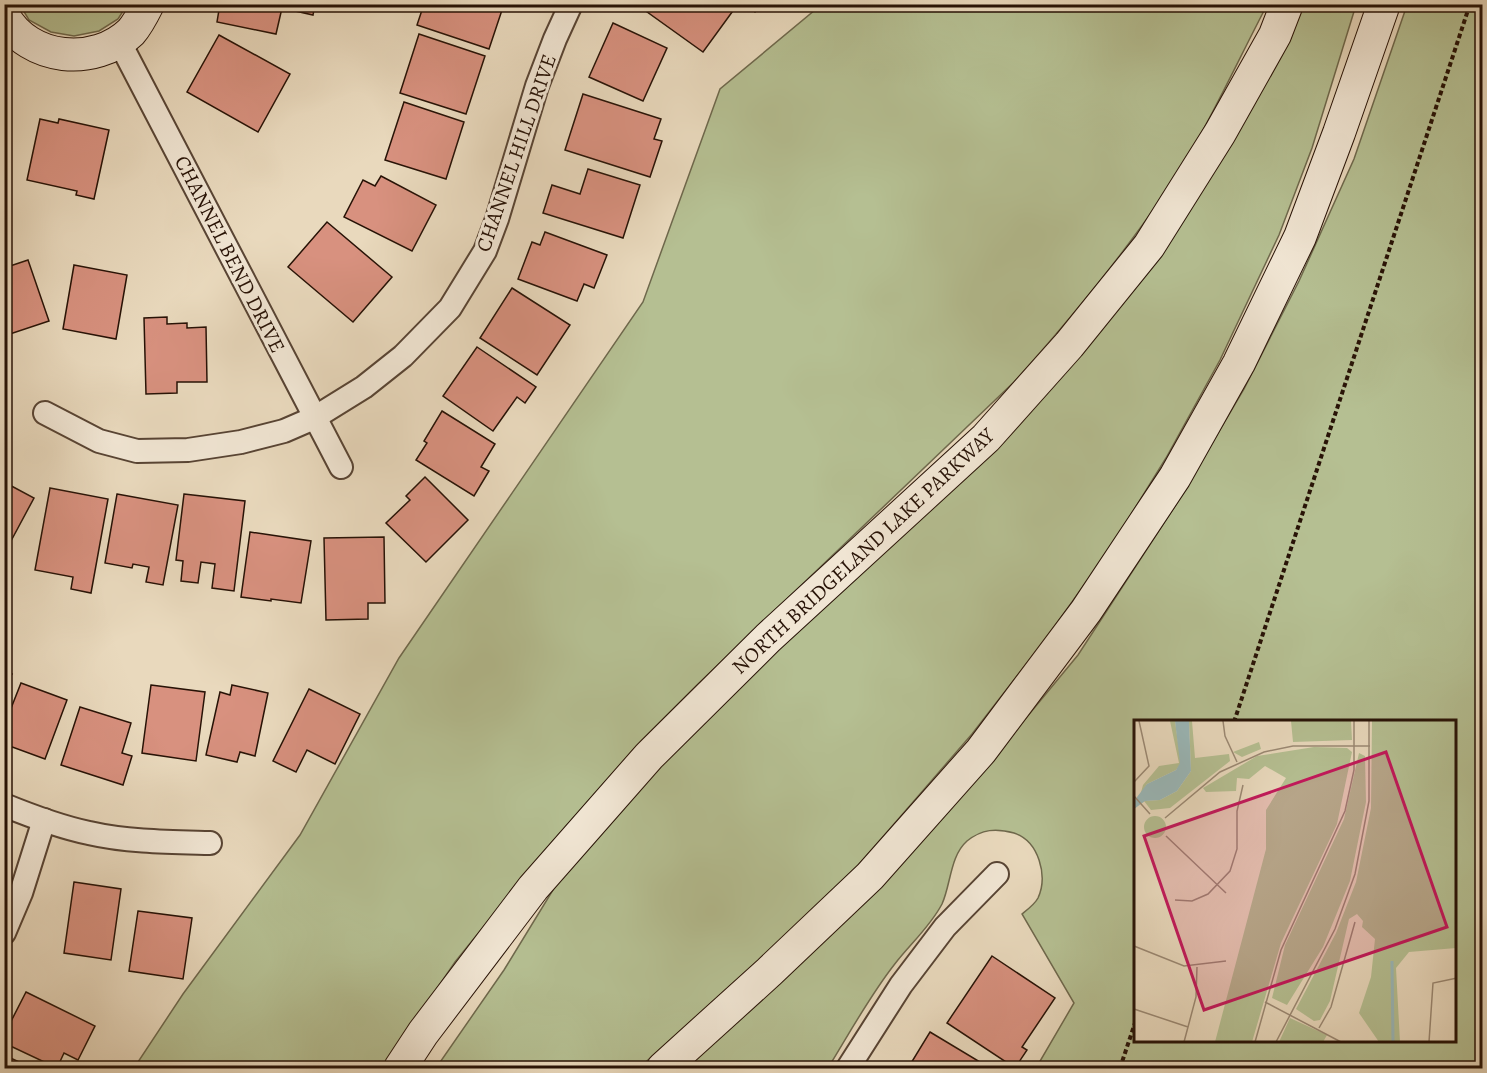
<svg xmlns="http://www.w3.org/2000/svg" width="1487" height="1073" viewBox="0 0 1487 1073" font-family="Alegreya,serif">
	<style>
		.green { fill: #b5bf92; stroke: #6e684c; stroke-width: 1.5; fill-rule: evenodd }
		.building { fill: #d8917f; stroke: #271206; stroke-width: 1.5 }
		.lines { fill: none; stroke-linecap: round; stroke-linejoin: round }
		.street-casing { stroke: #584434; stroke-width: 26 }
		.secondary-casing { stroke: #271206; stroke-width: 34 }
		.path { stroke: #271206; stroke-width: 4; stroke-dasharray: 4.5 3; stroke-linecap: butt }
		.street { stroke: #f1e6d4; stroke-width: 22 }
		.secondary { stroke: #f1e6d4; stroke-width: 32 }
		.labels { text-anchor: middle; stroke-width: 6; stroke-linejoin: round; paint-order: stroke }
		.street-label { font-size: 21px; fill: #271206; stroke: #f1e6d4 }
		.inset-river { fill: none; stroke: #9ab8b9; stroke-width: 3 }
		.inset-road { fill: none; stroke: #9b8974; stroke-width: 1.5 }
		.view { fill: #c2185b; fill-opacity: 0.15; stroke: #c2185b; stroke-width: 3 }
		.inset-edge { fill: none; stroke: #271206; stroke-width: 3 }
	</style>
	<rect width="100%" height="100%" fill="#e9d9bd"/>
	<filter id="stains"><feTurbulence type="fractalNoise" baseFrequency=".00333" numOctaves="4"/><feColorMatrix values="0 0 0 0 .2 0 0 0 0 .09 0 0 0 0 .02 0 0 0 .5 -.17"/></filter>
	<radialGradient id="worn" r=".72"><stop offset=".6" stop-color="#630" stop-opacity="0"/><stop offset="1" stop-color="#630" stop-opacity=".3"/></radialGradient>
	<g class="green">
		<path d="M20,5H127L118,19L99,31L74,36L51,32L29,20Z"/>
		<path d="M821,5H1267C1234,68 1205,134 1165,193C1120,259 1068,322 1014,382L698,684L641,741L548,847L455,962L383,1068H134L183,994L300,835L399,658L643,302L720,89Z"/>
		<path d="M1299,5H1356L1312,148L1279,235L1220,360L1166,458L1109,550L1045,640L972,734L855,869L772,949L639,1068H436L504,970L567,867L691,731L1037,398Z"/>
		<path d="M1407,5H1482V1068H1036L1074,1003L1022,914C1027,910 1035,904 1038,898C1048,876 1039,841 1014,833C996,828 982,829 967,841C950,856 951,884 942,904C930,927 910,944 894,965C869,997 849,1034 828,1068H682L998,752L1078,655L1175,506L1244,389L1299,281L1354,159ZM1136,722H1456V1042H1136Z"/>
	</g>
	<g class="building">
		<path d="M220,4H315L313,15L282,8L276,34L217,22Z"/>
		<path d="M424,4H506L504,11L502,10L489,49L417,25Z"/>
		<path d="M636,4H731L735,8L703,52Z"/>
		<path d="M746,4H762L755,12Z"/>
		<path d="M613,23L667,48L643,101L589,77Z"/>
		<path d="M419,34L485,56L466,114L400,93Z"/>
		<path d="M219,35L290,74L258,132L187,92Z"/>
		<path d="M583,94L661,119L654,139L662,141L650,177L565,150Z"/>
		<path d="M404,102L464,122L446,179L385,160Z"/>
		<path d="M40,119L58,123L59,119L109,130L94,199L76,195L77,191L27,180Z"/>
		<path d="M588,169L640,185L623,238L543,213L552,185L580,194Z"/>
		<path d="M381,176L436,205L412,251L344,217L363,180L375,186Z"/>
		<path d="M327,222L392,277L353,322L288,267Z"/>
		<path d="M545,232L607,255L594,288L584,284L577,301L518,279L532,242L540,245Z"/>
		<path d="M28,260L49,321L4,336V268Z"/>
		<path d="M74,265L127,275L116,339L63,329Z"/>
		<path d="M512,288L570,325L537,375L480,338Z"/>
		<path d="M167,317V324L187,323V328L206,327L207,382H177V393L146,394L144,318Z"/>
		<path d="M477,347L536,387L525,403L517,397L493,431L443,396Z"/>
		<path d="M442,411L495,444L481,467L489,471L474,496L416,460L427,443L424,441Z"/>
		<path d="M425,477L468,520L426,562L386,523L410,500L406,496Z"/>
		<path d="M4,482L34,498L4,554Z"/>
		<path d="M50,488L108,499L91,593L71,589L73,577L35,570Z"/>
		<path d="M117,494L178,505L163,585L146,582L149,567L133,564L132,568L105,563Z"/>
		<path d="M184,494L245,501L234,591L212,588L215,564L201,562L198,583L181,581L183,561L176,560Z"/>
		<path d="M250,532L311,541L301,603L271,599V601L241,597Z"/>
		<path d="M384,537L385,603H368V619L326,620L324,538Z"/>
		<path d="M4,670L12,674L4,685Z"/>
		<path d="M21,683L67,700L45,759L4,744V726Z"/>
		<path d="M151,685L205,692L196,761L142,753Z"/>
		<path d="M232,685L268,693L255,756L240,752L237,762L206,755L220,692L230,695Z"/>
		<path d="M309,689L360,714L335,764L307,750L296,772L273,761Z"/>
		<path d="M80,707L131,723L122,753L132,756L123,785L61,765Z"/>
		<path d="M74,882L121,889L111,960L64,953Z"/>
		<path d="M138,911L192,918L183,979L129,971Z"/>
		<path d="M992,956L1055,998L1022,1047L1027,1050L1015,1068L947,1023Z"/>
		<path d="M26,992L95,1026L78,1060L64,1053L57,1068L4,1043V1035Z"/>
		<path d="M930,1032L990,1068H908Z"/>
		<path d="M4,1055L32,1068H4Z"/>
	</g>
	<g class="lines">
		<g class="street-casing">
			<g id="street">
				<path d="M119,41L341,467"/>
				<path d="M45,413L99,441L137,451L188,450L241,442L284,431L314,418L364,387L403,356L450,308L485,251L497,219L537,86L555,39L571,4"/>
				<path d="M4,805C31,816 60,827 89,833C128,842 170,842 210,843"/>
				<path d="M4,933L21,893L44,820"/>
				<path d="M848,1068L901,985L945,927L997,874"/>
			</g>
		</g>
		<g class="secondary-casing">
			<g id="secondary">
				<path d="M4,16C29,61 95,67 131,32C138,24 143,14 148,4"/>
				<path d="M400,1068L423,1033L533,888L649,756L768,638L986,438L1069,345L1149,246L1220,133L1275,35L1287,4"/>
				<path d="M663,1068L769,972L870,876L981,751L1086,611L1175,477L1239,363L1300,237L1339,133L1384,4"/>
			</g>
		</g>
		<g class="path">
			<path d="M1234,722L1470,4"/>
			<path d="M1120,1068L1136,1020"/>
		</g>
		<use href="#street" class="street"/>
		<use href="#secondary" class="secondary"/>
	</g>
	<g class="labels">
		<g class="street-label">
			<text transform="translate(516 153) rotate(-71)" y="7">CHANNEL HILL DRIVE</text>
			<text transform="translate(230 254) rotate(63)" y="7">CHANNEL BEND DRIVE</text>
			<text transform="translate(863 551) rotate(-43)" y="7">NORTH BRIDGELAND LAKE PARKWAY</text>
		</g>
	</g>
	<g transform="translate(1134 720)">
		<rect width="322" height="322" fill="#e9d9bd"/>
		<path d="M36,1H41L47,43L42,50L13,64L6,76L9,65L25,46L45,43ZM55,1H58L61,38L95,34L96,41L36,88L17,90L10,81L26,80L43,71L57,51ZM157,1H217L218,20L159,22ZM238,1H322V228L275,232L262,248L266,322H245L225,293L237,257L241,219L228,207L229,201L223,194L215,199L196,281L186,300L180,301L162,289L202,213L222,162L237,88ZM125,22L127,29L108,37L99,32ZM180,27L213,28L218,32L203,104L147,223L118,322H81L132,129V90L152,58L131,46L115,59L103,58L102,71L72,72L69,68L123,36ZM225,33L231,36L232,82L216,161L189,227L153,285L138,278L151,225L210,99ZM10 107a11 11 0 1 1 22 0a11 11 0 1 1-22 0ZM156,298L193,315L189,322H145Z" fill="#b5bf92"/>
		<path d="M41,1H55L57,51L43,71L26,80L11,81L0,89V81L13,64L42,50L46,43Z" fill="#9ab8b9"/>
		<path class="inset-river" d="M258,241L259,322"/>
		<path class="inset-road" d="M89,1L91,16L103,42M0,62L15,46L5,1M0,76L16,94M31,98L86,52L130,32L159,26H236M32,116L92,173M41,180L58,181L74,174L96,151L103,129V91L109,65M0,226L50,246L92,241M131,282L207,322M0,289L54,307M185,308L197,287L221,202M50,322L62,277L63,247M121,322L147,230L211,91L220,50V1M142,322L201,209L221,154L235,81V1M295,322L299,263L323,258"/>
		<path class="view" d="M252,32L313,207L70,290L10,116Z"/>
		<rect width="322" height="322" class="inset-edge"/>
	</g>
	<rect width="1487" height="1073" fill="none" stroke="#e9d9bd" stroke-width="24"/>
	<rect x="6" y="6" width="1475" height="1061" fill="none" stroke="#271206" stroke-width="3"/>
	<rect x="12" y="12" width="1463" height="1049" fill="none" stroke="#271206" stroke-width="1.5"/>
	<rect width="100%" height="100%" filter="url(#stains)"/>
	<rect width="100%" height="100%" fill="url(#worn)"/>
</svg>
